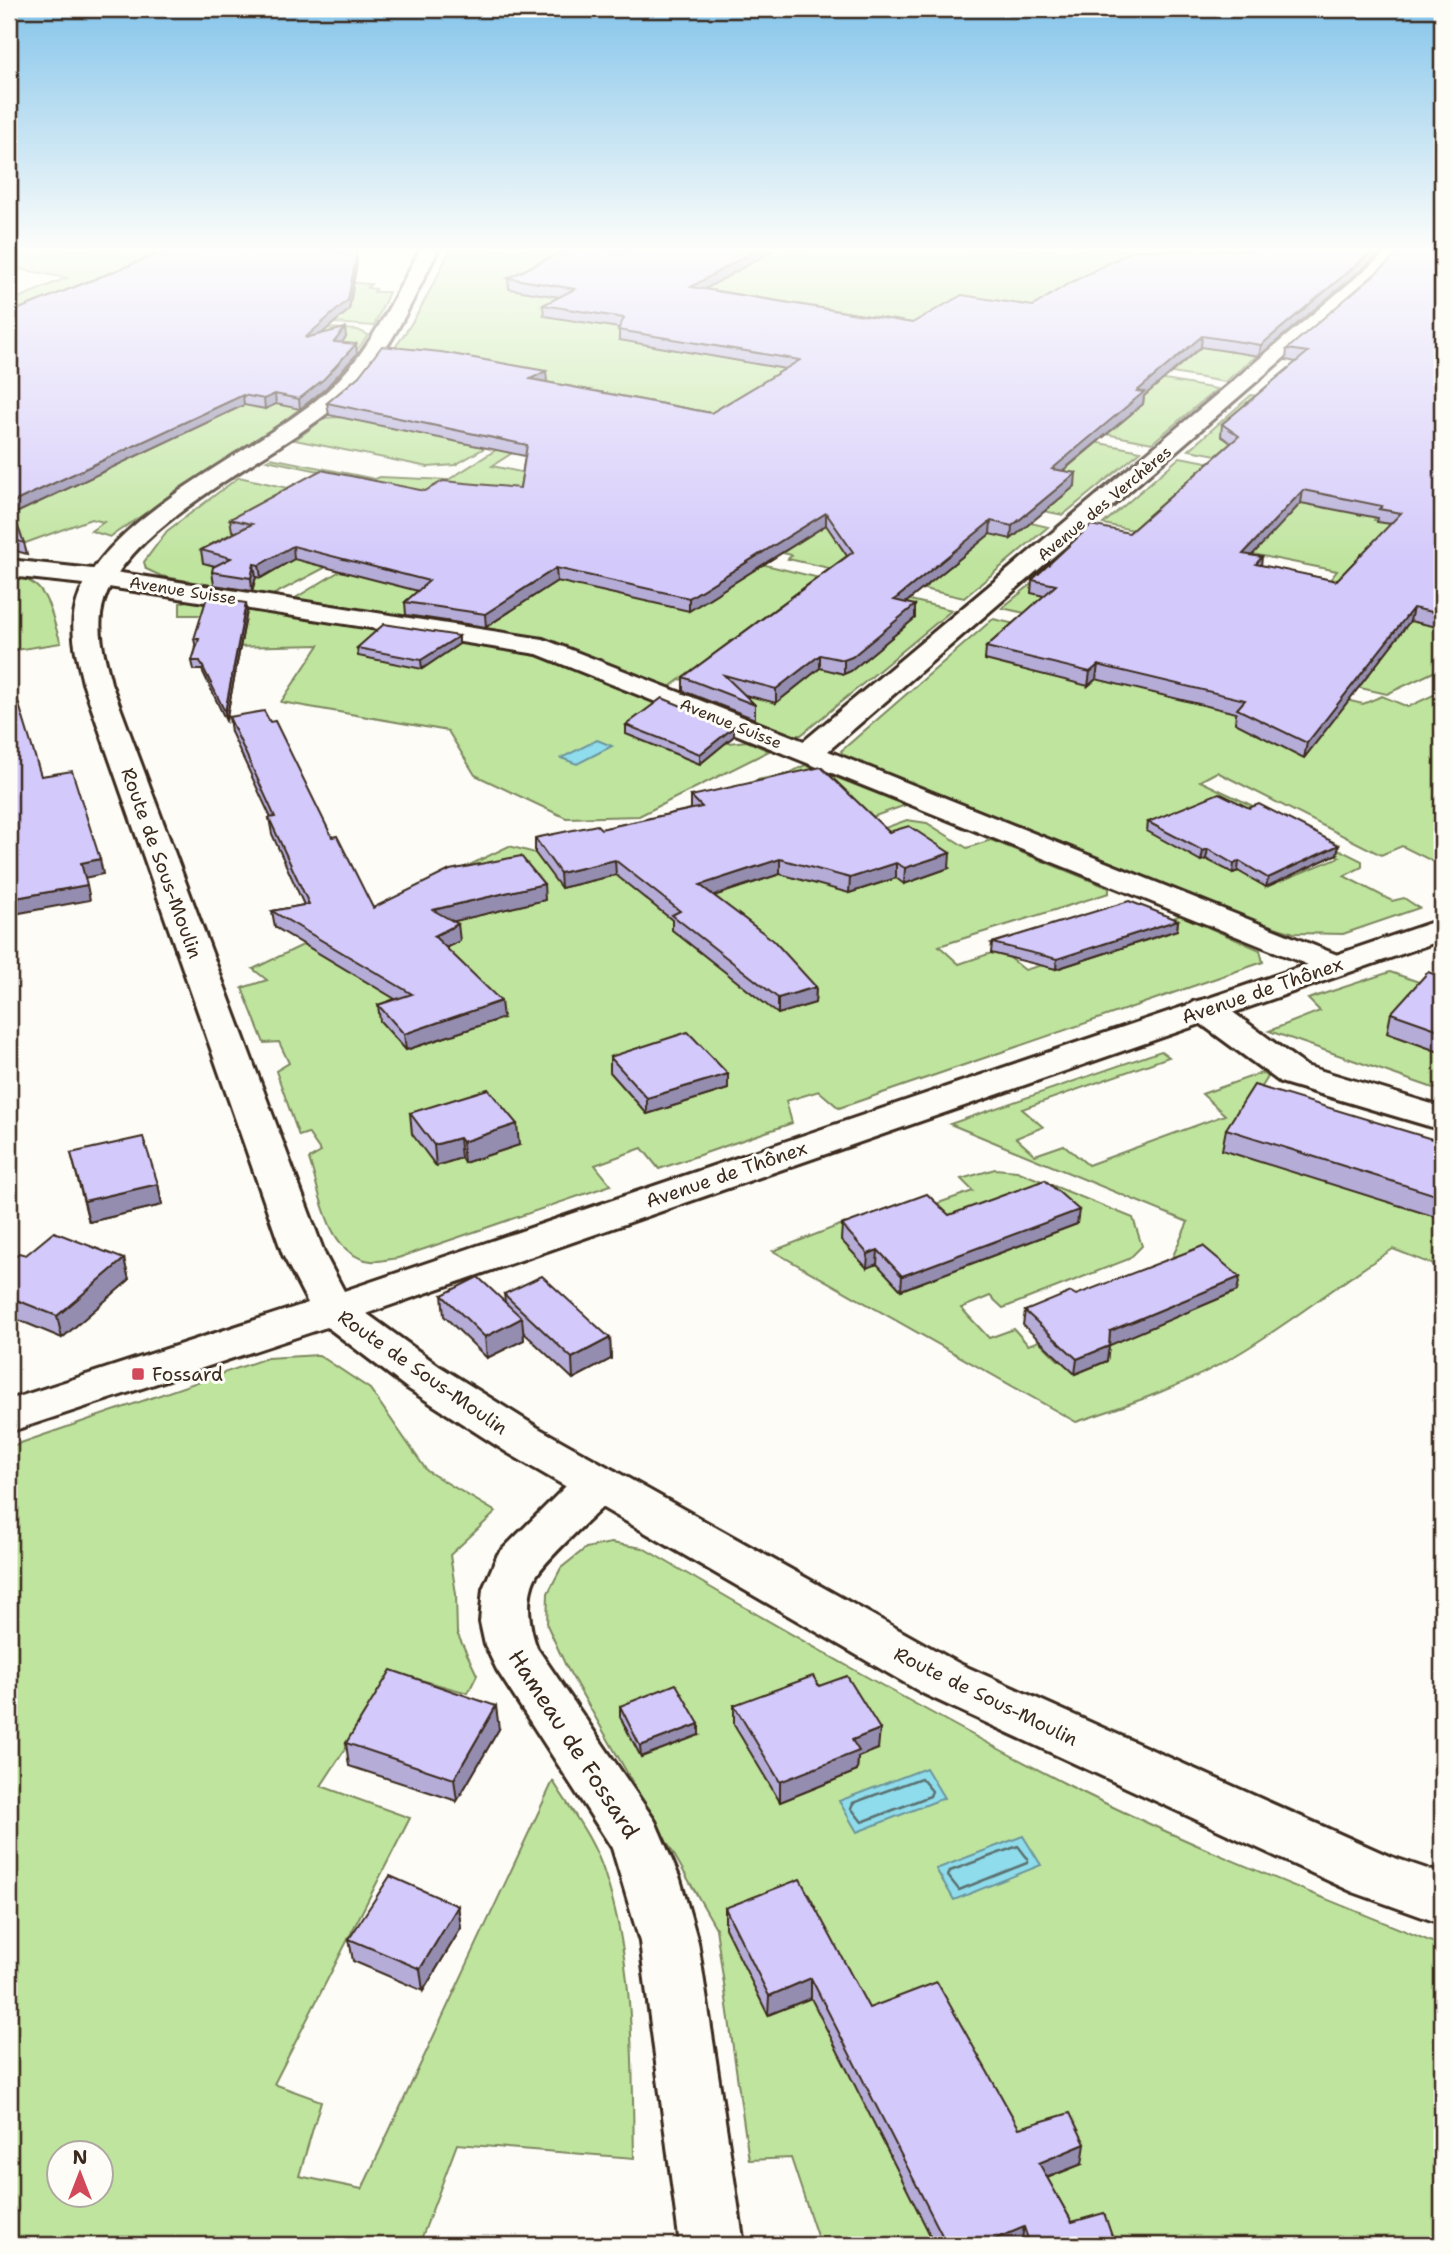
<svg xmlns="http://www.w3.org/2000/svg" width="1451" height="2254" viewBox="0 0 1451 2254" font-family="'Shantell Sans',sans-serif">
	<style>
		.green { fill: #bfe49e; stroke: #7d875e; stroke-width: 2; fill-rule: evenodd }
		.water { fill: #8edcec; stroke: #6d959a; stroke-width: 2 }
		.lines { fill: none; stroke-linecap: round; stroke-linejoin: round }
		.shore { stroke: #5c7170; stroke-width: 2.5 }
		.minor-casing { stroke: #3b2a1e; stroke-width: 6 }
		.tertiary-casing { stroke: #3b2a1e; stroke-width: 6 }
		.secondary-casing { stroke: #3b2a1e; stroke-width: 6 }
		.minor { fill: #fdfcf7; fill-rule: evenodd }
		.tertiary { fill: #fdfcf7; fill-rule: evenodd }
		.secondary { fill: #fdfcf7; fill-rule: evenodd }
		.wall { fill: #b5add8; stroke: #3b2a1e; stroke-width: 2; fill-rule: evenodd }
		.shaded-wall { fill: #948db0; stroke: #3b2a1e; stroke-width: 2 }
		.building { fill: #d3c9fb; stroke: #3b2a1e; stroke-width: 2; fill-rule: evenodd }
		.poi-dot { fill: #d1495b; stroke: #fdfcf7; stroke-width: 2.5 }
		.labels { text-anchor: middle; stroke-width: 6; stroke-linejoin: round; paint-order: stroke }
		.far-street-label { font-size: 16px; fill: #3b2a1e; stroke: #fdfcf7 }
		.street-label { font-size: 19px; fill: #3b2a1e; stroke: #fdfcf7 }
		.poi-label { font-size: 19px; fill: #3b2a1e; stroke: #fdfcf7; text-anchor: start }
		.near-street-label { font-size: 23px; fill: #3b2a1e; stroke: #fdfcf7 }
	</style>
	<rect width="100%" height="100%" fill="#fdfcf7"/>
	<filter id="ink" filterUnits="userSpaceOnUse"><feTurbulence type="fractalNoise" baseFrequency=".0143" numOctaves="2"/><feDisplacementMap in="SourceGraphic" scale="14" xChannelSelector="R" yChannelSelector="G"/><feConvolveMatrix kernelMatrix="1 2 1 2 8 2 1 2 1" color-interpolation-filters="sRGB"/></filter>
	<g filter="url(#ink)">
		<g class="green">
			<path d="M9,250H262L243,275L371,284L367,288L376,289L374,292H389L374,326L184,312L9,340V302L66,278L9,267Z"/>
			<path d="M450,250H1193L1354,275L1333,292L1312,289L1295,304L1315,307L1289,329L1068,293L1061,298L1282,335L1225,382L1043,351L1053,341L1033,338C1013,351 996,341 975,337L986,329L966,325L956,332L941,329L928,338L1068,363L1066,366L1096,368L1217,389L1152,443L850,385L839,393L1141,451L1063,515L912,484L908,477L876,472L871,476L815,464L738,517L787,528L823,507H831L836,502L825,500C857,476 869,487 905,495L898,501L937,507L943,502L1048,527L964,598L788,559L792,555L769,550L753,562L952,610L801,735H788L730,713L749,698L680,679L668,688L549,641L471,628L447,620L427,621L345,608L341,605L292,600L343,569L328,566L269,597L161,576L146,569L144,562L167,531L239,477L314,494L302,501L372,516L397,502L441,511L418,526L491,542L514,527L561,537L539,552L616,569L638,553L670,560L688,549L267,460L271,458L375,479L380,477L448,480L499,448L551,442L557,443L541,453L520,448L492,466L686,506L713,488L691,483L714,466L564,437L488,446L455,465L428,467L295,440L325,418L342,417L468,443L480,436L499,439L514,433L542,439L549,434L542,433L577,413L804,456L814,449L832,452L849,440L578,389L554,403L567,405L543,420L530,421L412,398L401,386L371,380L369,378C406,341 428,296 450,250Z"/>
			<path d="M187,318L358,330L368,335C305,426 198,475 110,537L91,531L104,522L91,519L9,549V389Z"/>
			<path d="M1251,395L1442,429L1374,520L1442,537V668L1387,694L1002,608L1050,569L1329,581L1337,571L1103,524L1180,457L1283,476L1347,479L1189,450Z"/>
			<path d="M9,575C50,581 48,608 61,643L9,651Z"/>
			<path d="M192,599L524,651L706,723L719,744L747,741L769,751L639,816L566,818L475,775L448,731L281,702L319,645L196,648L205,615H180V603Z"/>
			<path d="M993,619L1363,704L1382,696L1408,707L1442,691V866L1402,846L1381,855L1217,772L1200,781L1257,808L1148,831L1201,861L1206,859L1233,873L1238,871L1266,887L1340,857L1305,839L1312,836L1362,861V867L1344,876L1392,901L1404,898L1419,908L1343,934L1294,933L1252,920L845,758L841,751Z"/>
			<path d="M805,765L906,805L813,838L846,842L907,820L927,823L967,848L991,840L1109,888V893L939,946L959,964L1000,950L1025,970L1042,965L1056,969L1166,934L1156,926L1180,915L1260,950L1263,962L839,1108L819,1091L786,1101L792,1123L659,1169L642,1148L595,1165L611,1185L398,1258C390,1259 379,1262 371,1261C327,1255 321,1194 309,1159L321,1152L308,1133L299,1136L276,1071L289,1063L279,1042L264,1043L242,988L267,980L253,969L509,846L535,853L661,831L718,797L757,780L788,774Z"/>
			<path d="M1390,972L1442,990V1091L1269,1031L1320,1011L1308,999Z"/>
			<path d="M1161,1051L1169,1057L1022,1109L1043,1127L1016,1138L1035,1155L1064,1145L1088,1165L1225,1115L1202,1094L1261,1073L1268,1077L1223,1149L1442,1219V1268L1393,1249C1340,1282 1292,1322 1238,1354C1189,1384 1131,1404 1076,1422L773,1251L845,1223L864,1229L973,1191L961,1179L995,1169L1017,1171L1133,1218L1142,1246L1129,1259L1003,1308L990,1296L961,1308L989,1338L1014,1329L1028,1345L1039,1341L1058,1360L1117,1336L1165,1274L1188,1222L950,1124Z"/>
			<path d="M319,1355L370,1389L427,1471L496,1512L450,1555L456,1594L457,1633L477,1675L468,1693L395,1673L321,1786L410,1818L274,2084L321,2101L299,2176L362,2189L553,1781C571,1810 595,1841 605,1875C635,1964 632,2065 634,2158L457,2144L419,2245H9V1447L267,1358ZM60,2152H102V2194H60Z"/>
			<path d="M611,1543L643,1548C783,1630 923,1711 1068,1785C1189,1846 1317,1895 1442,1946V2245H820L791,2158L749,2160L716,1928L566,1666L547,1625L548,1593L561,1568L586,1548Z"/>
		</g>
		<g class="water">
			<path d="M597,740L612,746L577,764L561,758Z"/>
			<path d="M926,1768L944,1798L857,1832L839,1801Z"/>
			<path d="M1023,1836L1041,1865L954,1900L936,1869Z"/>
		</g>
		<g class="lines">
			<g class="shore">
				<path d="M921,1778L932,1791L930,1796L862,1822L851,1808L853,1803Z"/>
				<path d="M1018,1846L1028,1859L1027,1863L959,1890L948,1876L950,1871Z"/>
			</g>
			<g class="minor-casing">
				<g id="minor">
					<path d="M1389,250H1409L828,751L1345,958L1350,965L1345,972L1333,975L537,654L102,586L9,576V560L102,570L543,639L804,741Z"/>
					<path d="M1206,999L1219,1002L1306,1066L1442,1107V1130L1280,1082L1193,1018L1188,1010L1193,1002Z"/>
					<path d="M598,1466L615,1471L621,1483L615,1495C598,1512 543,1561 535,1578C525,1599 529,1627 537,1648L655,1821L680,1879L698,1942L744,2245H680L640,1942L612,1848L497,1670L485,1645L480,1622L483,1589L498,1554L581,1471Z"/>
				</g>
			</g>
			<g class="tertiary-casing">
				<path id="tertiary" d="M333,1296L348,1300L439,1366L540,1429L960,1664L1389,1856L1442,1874V1924L1353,1892L924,1694L508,1453L407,1388L318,1320L312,1310L318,1300Z"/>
			</g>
			<g class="secondary-casing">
				<path id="secondary" d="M420,250H438C411,303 387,361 342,401C280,457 111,528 101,615C98,638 106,661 111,683L325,1255L344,1291L1442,919V940L348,1320L9,1432V1400L308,1303L283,1255L83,683C78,661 71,638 74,615C88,520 261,451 327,391C370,353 393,299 420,250Z"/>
			</g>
			<use href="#minor" class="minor"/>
			<use href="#tertiary" class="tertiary"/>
			<use href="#secondary" class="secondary"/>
		</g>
		<g class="wall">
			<path d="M168,250H333L332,251L357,253V262L349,310L322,333L346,337L342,342L357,354L325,389L300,409L276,404L265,409L244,405L13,514L24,543L27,554L9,549V313Z"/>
			<path d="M565,250H774L705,289L912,323L1033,306L1134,250H1385L1259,356L1201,347L1144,396L1143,404L1063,471L1075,486L1011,539L990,534L906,602L915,618L851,671L844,674L820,668L776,703L745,695L755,705V719L683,691V677L847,556L826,525L689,611L557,581L486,627L406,615L405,602L418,591L294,559L261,578L256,577L252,591L214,585L212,572L215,566L203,563L201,550L235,532L232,531L230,519L425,491L520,488L525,456L329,415L327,403L546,382L711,413L785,369L619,340V328L544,316L543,305L559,297L509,289L508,278Z"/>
			<path d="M1442,250V628L1410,621L1304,758L1235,723L1236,713L1096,679L1088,686L985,660L986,647L1044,596L1031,593L1032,580L1129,533L1231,443L1221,436L1222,424L1296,362L1286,360L1287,349ZM1301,503L1378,518L1377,522L1391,524L1336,581L1261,566L1262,557L1251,555Z"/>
			<path d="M247,611L226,721L202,670H194L192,661L196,648L194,639Z"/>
			<path d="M459,636V644L422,669L358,656L357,648Z"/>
			<path d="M229,717L332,837L373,908L545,900L453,921L460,941L445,948L503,1018L406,1050L380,1021L378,1005L395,999L275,927L272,911L304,905L272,834L269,818H271L231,732Z"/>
			<path d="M626,725L734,727V736L700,764L626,734Z"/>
			<path d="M691,796L889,832L949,868L904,884L896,878L849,893L780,874L714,896L816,987L815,1003L778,1014L672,930V920L616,875L561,888L535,853V838L601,829L691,809Z"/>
			<path d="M1148,822L1337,854L1266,887L1238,871L1233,873L1206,859L1201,861L1147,831Z"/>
			<path d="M1178,920L1177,930L1056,969L991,953L992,943Z"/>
			<path d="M1442,977V1053L1387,1033L1391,1013Z"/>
			<path d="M610,1057L728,1074V1089L647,1114L610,1072Z"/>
			<path d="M410,1113L519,1145L464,1163L461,1158L436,1166L412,1134Z"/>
			<path d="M1226,1129L1442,1142V1219L1222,1150Z"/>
			<path d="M71,1153L158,1184L162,1205L89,1222Z"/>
			<path d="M949,1215L1077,1224L901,1290L877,1264L867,1268L841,1240L842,1225Z"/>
			<path d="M124,1259L129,1280L62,1338L9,1316V1261Z"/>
			<path d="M1237,1291L1109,1345L1107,1361L1075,1374L1023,1325L1025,1311L1076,1295Z"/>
			<path d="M504,1294L610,1338L611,1359L573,1379L523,1332L524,1340L487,1358L444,1316L442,1295L505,1302Z"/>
			<path d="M819,1686L878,1749L858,1757L857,1771L780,1802L734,1725V1705Z"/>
			<path d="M620,1706L699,1735L641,1757L620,1717Z"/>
			<path d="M499,1729L457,1801L349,1766L346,1743Z"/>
			<path d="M458,1906L461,1928L423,1991L353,1961L349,1939Z"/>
			<path d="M725,1908L869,2008L1019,2128L1082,2164L1047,2178L1072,2222L1115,2245H935L811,1998L768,2015L725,1928Z"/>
		</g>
		<g class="shaded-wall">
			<path d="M756,250H774L691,297V287Z"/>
			<path d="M1374,250H1385L1259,356L1261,345Z"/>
			<path d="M357,253V262L349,310L306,347L305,338Z"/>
			<path d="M345,328L346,337L335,351L334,342Z"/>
			<path d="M1202,336L1201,347L1144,396L1143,404L1050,481L1052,469L1137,391Z"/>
			<path d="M356,344L357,354L325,389L300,409L299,399Z"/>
			<path d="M546,371L547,382L530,379Z"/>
			<path d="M275,394L276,404L265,409L264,399Z"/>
			<path d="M243,395L244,405L12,515L9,504Z"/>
			<path d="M1076,473L1075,486L1011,539L1012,526Z"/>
			<path d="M1303,490L1301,503L1241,567L1243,554Z"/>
			<path d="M826,513V525L689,611V598Z"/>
			<path d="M991,521L990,534L893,613L894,600Z"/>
			<path d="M293,546L294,559L261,578L259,565Z"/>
			<path d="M254,564L256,577L252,591L251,578Z"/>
			<path d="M556,568L557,581L486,627L485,614Z"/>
			<path d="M246,603L247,611L226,721L225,712Z"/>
			<path d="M915,605V618L851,671L844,674V660Z"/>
			<path d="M1413,608L1410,621L1304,758L1307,743Z"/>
			<path d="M459,636V644L422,669L421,660Z"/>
			<path d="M820,655V668L776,703V689Z"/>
			<path d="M1098,665L1096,679L1088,686L1090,672Z"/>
			<path d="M734,727V736L700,764V754Z"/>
			<path d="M1339,845L1337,854L1266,887L1268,878Z"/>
			<path d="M1208,849L1206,859L1201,861L1203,851Z"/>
			<path d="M950,853L949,868L904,884L905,868Z"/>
			<path d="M100,859L103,874L84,878L81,863Z"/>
			<path d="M780,859V874L700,900V885Z"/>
			<path d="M615,860L616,875L561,888L560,873Z"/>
			<path d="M1239,861L1238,871L1233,873L1234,864Z"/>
			<path d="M896,863V878L849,893L850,878Z"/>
			<path d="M544,884L545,900L434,926L433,910Z"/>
			<path d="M87,885L90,900L14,914L10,899Z"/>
			<path d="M1178,920L1177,930L1056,969L1057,959Z"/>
			<path d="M458,924L460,941L435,953L434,936Z"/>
			<path d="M816,987L815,1003L778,1014V998Z"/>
			<path d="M501,1001L503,1018L406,1050L404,1034Z"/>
			<path d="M728,1074V1089L647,1114V1098Z"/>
			<path d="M517,1124L519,1145L464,1163L462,1142Z"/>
			<path d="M459,1138L461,1158L436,1166L434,1145Z"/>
			<path d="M158,1184L162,1205L89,1222L84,1201Z"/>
			<path d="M1079,1210L1077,1224L901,1290L902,1276Z"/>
			<path d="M878,1250L877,1264L867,1268L868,1254Z"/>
			<path d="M124,1259L129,1280L62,1338L57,1316Z"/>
			<path d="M1240,1277L1237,1291L1108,1346L1110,1331Z"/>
			<path d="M522,1318L524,1340L487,1358L485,1337Z"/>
			<path d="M610,1338L611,1359L573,1379L572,1358Z"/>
			<path d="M1109,1346L1107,1361L1075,1374L1077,1359Z"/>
			<path d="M496,1706L499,1729L457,1801L454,1779Z"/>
			<path d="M699,1724V1735L641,1757L640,1746Z"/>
			<path d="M880,1729L878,1749L858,1757L857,1771L780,1802V1782L852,1740Z"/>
			<path d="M458,1906L461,1928L423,1991L420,1969Z"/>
			<path d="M811,1978V1998L768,2015L769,1996Z"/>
			<path d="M1085,2144L1082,2164L1035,2182L1039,2163Z"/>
			<path d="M1024,2227L1021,2245H981Z"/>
		</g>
		<g class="building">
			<path d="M168,250H321L357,253L348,300L305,338L345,328L334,342L356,344L324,379L299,399L275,394L264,399L243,395L9,504L24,543L9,538V313Z"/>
			<path d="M565,250H756L691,287L912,323L962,295L1033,306L1066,285L1134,250H1374L1261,345L1202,336L1137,391L1144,392L1052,469L1076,473L1012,526L991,521L894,600L915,605L852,657L844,660L820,655L776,689L724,675L755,705L683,677L853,552L826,513L689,598L556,568L485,614L405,602L429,581L293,546L259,565L254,564L251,578L212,572L213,567L231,558L201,550L252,524L230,519L321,470L425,491L443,481L520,488L527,445L327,403L359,376L382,346L441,352L546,371L530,379L711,413L800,360L618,330L624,318L543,305L575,289L508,278Z"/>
			<path d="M1403,250H1442V614L1413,608L1307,743L1237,709L1245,700L1098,665L1090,672L986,647L1056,585L1032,580L1091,525L1129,533L1239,436L1222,424L1308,352L1287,349ZM1303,490L1382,506L1379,509L1401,513L1336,581L1256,564L1262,557L1243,554Z"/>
			<path d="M207,597L246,603L225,712L200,661H192L199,639H194Z"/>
			<path d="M384,624L459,636L421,660L357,648Z"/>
			<path d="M9,672L41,776L72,771L100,859L81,863L87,885L10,899L9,893Z"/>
			<path d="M662,698L734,727L700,754L626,725Z"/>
			<path d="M264,711L270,722L275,721L332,837L337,836L373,908L450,870L521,856L544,884L433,910L458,924L434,936L501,1001L404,1034L378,1005L412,994L272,911L309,904L269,818L275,817L229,717Z"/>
			<path d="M821,767L889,832L909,826L950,853L905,868L896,863L850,878L780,859L700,885L774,941L816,987L778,998L672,915L680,911L615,860L560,873L535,838L597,825L601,829L702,807L691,796Z"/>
			<path d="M1219,793L1249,808L1259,804L1339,845L1268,878L1239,861L1234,864L1208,849L1203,851L1148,822Z"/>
			<path d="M1129,901L1178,920L1057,959L992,943Z"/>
			<path d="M1428,972L1442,977V1031L1391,1013Z"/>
			<path d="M688,1032L728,1074L647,1098L610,1057Z"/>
			<path d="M1254,1085L1442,1142V1197L1226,1129Z"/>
			<path d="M488,1089L517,1124L462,1142L459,1138L434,1145L410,1113Z"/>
			<path d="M143,1137L158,1184L84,1201L71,1153Z"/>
			<path d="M1045,1180L1079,1210L902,1276L878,1250L868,1254L842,1225L927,1194L949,1215Z"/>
			<path d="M54,1232L124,1259L57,1316L9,1297V1261L19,1253L26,1255Z"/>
			<path d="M1203,1246L1240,1277L1110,1331L1109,1346L1077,1359L1025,1311L1071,1292L1076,1295Z"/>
			<path d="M542,1276L610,1338L572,1358L504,1294Z"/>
			<path d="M478,1277L522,1318L485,1337L442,1295Z"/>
			<path d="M391,1670L496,1706L454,1779L346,1743Z"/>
			<path d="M813,1676L819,1686L847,1676L880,1729L852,1740L859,1751L780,1782L734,1705Z"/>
			<path d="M676,1684L699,1724L640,1746L620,1706Z"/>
			<path d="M390,1876L458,1906L420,1969L349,1939Z"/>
			<path d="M800,1879L869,2008L937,1982L1019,2128L1070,2113L1085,2144L1039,2163L1072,2222L1104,2213L1115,2245H1030L1024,2227L981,2245H947L811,1978L769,1996L725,1908Z"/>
		</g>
	</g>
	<linearGradient id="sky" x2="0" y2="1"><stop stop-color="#84c4ea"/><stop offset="0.44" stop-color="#fefefb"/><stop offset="1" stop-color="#fefefb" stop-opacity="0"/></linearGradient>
	<rect width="1451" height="566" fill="url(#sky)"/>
	<rect class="poi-dot" x="131" y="1367" width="14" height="14" rx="3.5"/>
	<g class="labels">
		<g class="far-street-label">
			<text transform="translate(1104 503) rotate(-40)" y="6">Avenue des Verchères</text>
			<text transform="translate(183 590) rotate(9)" y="6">Avenue Suisse</text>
			<text transform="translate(731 723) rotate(22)" y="6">Avenue Suisse</text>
		</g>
		<g class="street-label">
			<text transform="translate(162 863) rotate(70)" y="7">Route de Sous-Moulin</text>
			<text transform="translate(1262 990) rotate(-19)" y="7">Avenue de Thônex</text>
			<text transform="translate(726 1174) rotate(-19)" y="7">Avenue de Thônex</text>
			<text transform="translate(423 1372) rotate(35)" y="7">Route de Sous-Moulin</text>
			<text transform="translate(986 1696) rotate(26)" y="7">Route de Sous-Moulin</text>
		</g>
		<g class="poi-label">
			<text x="152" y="1381">Fossard</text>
		</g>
		<g class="near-street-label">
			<text transform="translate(574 1744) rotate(57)" y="8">Hameau de Fossard</text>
		</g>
	</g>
	<rect width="1451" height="2254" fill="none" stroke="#fdfcf7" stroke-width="35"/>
	<rect x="18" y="18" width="1416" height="2219" fill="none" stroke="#3b2a1e" stroke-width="2.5" filter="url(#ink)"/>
	<g transform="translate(80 2174)"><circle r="33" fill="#fdfcf7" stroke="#afa8a0" stroke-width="2"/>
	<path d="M0-5L12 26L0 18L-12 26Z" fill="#d1495b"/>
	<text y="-10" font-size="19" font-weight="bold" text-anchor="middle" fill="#3b2a1e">N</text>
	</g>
</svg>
